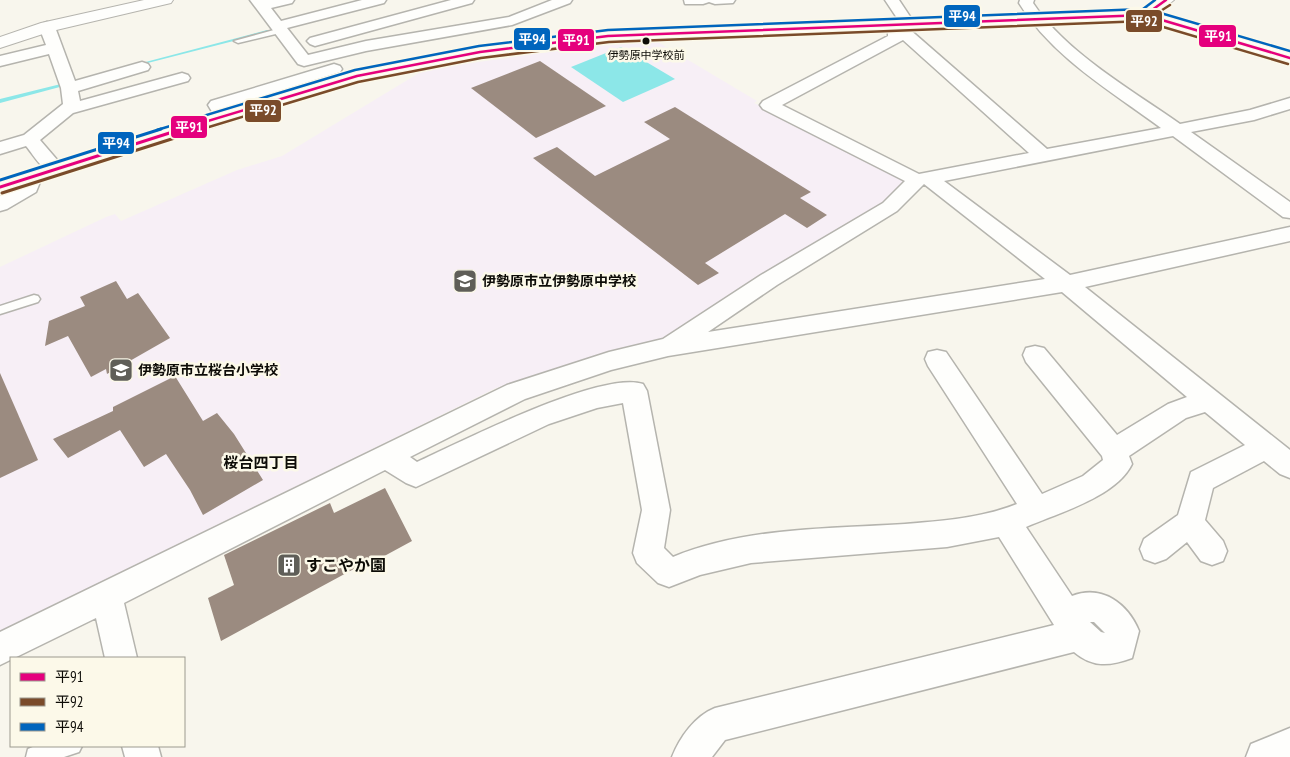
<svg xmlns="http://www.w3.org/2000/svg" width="1290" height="757" viewBox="0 0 1290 757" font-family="'PT Sans Narrow','Noto Sans JP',sans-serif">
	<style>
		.education { fill: #f7eff6 }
		.water { fill: #8ce7e8 }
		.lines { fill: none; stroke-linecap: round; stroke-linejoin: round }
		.stream { fill: #8ce7e8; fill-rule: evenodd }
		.building { fill: #9b8b80 }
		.service-casing { stroke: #b5b4ae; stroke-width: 3 }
		.minor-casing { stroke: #b5b4ae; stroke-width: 3 }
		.tertiary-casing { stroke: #b5b4ae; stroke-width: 2 }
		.primary-casing { stroke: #b5b4ae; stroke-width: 2 }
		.service { fill: #fefefc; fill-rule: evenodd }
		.minor { fill: #fefefc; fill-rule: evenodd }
		.tertiary { fill: #fefefc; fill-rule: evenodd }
		.primary { fill: #fefefc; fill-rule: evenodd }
		.bus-1-far1-casing { stroke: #fcf9e9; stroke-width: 5 }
		.bus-1-casing { stroke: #fcf9e9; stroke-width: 6 }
		.bus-2-far1-casing { stroke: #fcf9e9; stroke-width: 5 }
		.bus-2-casing { stroke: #fcf9e9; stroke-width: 6 }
		.bus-3-far1-casing { stroke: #fcf9e9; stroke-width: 5 }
		.bus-3-casing { stroke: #fcf9e9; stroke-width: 6 }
		.bus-1-far1 { stroke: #e5007d; stroke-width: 2.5 }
		.bus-1 { stroke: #e5007d; stroke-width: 3 }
		.bus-2-far1 { stroke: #7a4b2a; stroke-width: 2.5 }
		.bus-2 { stroke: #7a4b2a; stroke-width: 3 }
		.bus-3-far1 { stroke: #0065bd; stroke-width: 2.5 }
		.bus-3 { stroke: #0065bd; stroke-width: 3 }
		.bus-dot { fill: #0d0c07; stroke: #fcf9e9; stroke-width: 2 }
		.labels { text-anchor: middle; stroke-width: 5; stroke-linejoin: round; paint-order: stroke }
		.far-bus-label { font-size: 11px; fill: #0d0c07; stroke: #fcf9e9 }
		.poi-label { font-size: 14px; font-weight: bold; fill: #0d0c07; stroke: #fcf9e9; text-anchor: start }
		.neighbourhood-label { font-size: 15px; font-weight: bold; fill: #0d0c07; stroke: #fcf9e9 }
		.near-poi-label { font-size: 16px; font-weight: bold; fill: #0d0c07; stroke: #fcf9e9; text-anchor: start }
		.line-badge { stroke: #fcf9e9; stroke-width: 2 }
		.badge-label { font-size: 14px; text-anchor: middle; font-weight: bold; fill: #fff }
	</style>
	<rect width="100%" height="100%" fill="#f8f6ed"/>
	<path class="education" d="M658,42L757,101L754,103L899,173L905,179V186L890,200L664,341L602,355L496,388L0,633V267L106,217L115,214L121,221L237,170L282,156L419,73L458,65L582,47Z"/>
	<path class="water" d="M621,47L675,79L623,102L571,67Z"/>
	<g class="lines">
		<g class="stream">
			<path d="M267,30H269V32L136,66L134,65Z"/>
			<path d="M69,82L71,83V84L0,103V99Z"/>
		</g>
	</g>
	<g class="building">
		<path d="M540,61L606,106L536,138L471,88Z"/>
		<path d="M675,107L811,192L800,198L827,215L807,228L785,214L705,263L719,273L698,285L533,158L557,147L595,176L670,139L644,122Z"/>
		<path d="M116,281L127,299L138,293L170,338L107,374L106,369L91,377L68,336L45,346L49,321L85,306L80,297Z"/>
		<path d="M0,373L38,460L0,478Z"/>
		<path d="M175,376L203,421L217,413L234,434L263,480L203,515L190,490L166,454L144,467L120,430L68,458L53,439L113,411V407Z"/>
		<path d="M385,488L412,541L377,560L376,557L221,641L208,598L234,585L224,555L330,503L334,513Z"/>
	</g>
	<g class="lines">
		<g class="service-casing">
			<g id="service">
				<path d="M281,28H284V32L238,43L234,41Z"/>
				<path d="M34,295L38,296L40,299L38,302L0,314V306Z"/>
				<path d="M35,746H82L79,752L64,757H26L28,749Z"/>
			</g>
		</g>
		<g class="minor-casing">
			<g id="minor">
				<path d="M250,0H294L292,3L271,8L281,21L362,0H386L384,3L287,28L308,55L366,41L509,17L552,0H572L570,3L512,25L366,51L304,66L298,64Z"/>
				<path d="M451,0H474L472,3L315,46L310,44L307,41L310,38Z"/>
				<path d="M684,0H735L733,3L715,4L709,2L703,4H685Z"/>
				<path d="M885,0H899L915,24L913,27L908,28L1047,149L1161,128C1111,91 1052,57 1019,3L1020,0H1034L1033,3C1065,52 1132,90 1180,124L1250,110L1290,98V109L1254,120L1191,132L1290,202V218L1283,217L1173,136L944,181L1070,275L1290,227V241L1085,287L1290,450V478L1280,474L1264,461L1213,488L1205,520L1223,541L1227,551L1223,561L1212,565L1201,561L1187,542L1166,559L1155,563L1144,559L1140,549L1144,539L1178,515L1191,472L1245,445L1205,412L1186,418L1129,456L1132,464C1116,497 1058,513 1026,527L1072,596C1102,584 1128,604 1139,631L1132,658C1110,666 1093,668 1074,652L725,740L712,757H672C680,737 695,716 715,708L1054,625L999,537L947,547L751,563L700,575L669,587L658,583L637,563L633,553L642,510L623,403L597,408L549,424L416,487L406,483L385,470L124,603L137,658H105L96,618L0,665V632L507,385L609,352L663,339L761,275L883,203L905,181L763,109L760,105L763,101L888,36V25L890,22L899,21ZM903,40L1029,153L919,174L782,105ZM924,184L1045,279L708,332L777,285L897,211ZM1062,292L1187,397L1168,404L1117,435L1044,348L1035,346L1026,348L1023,355L1026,362L1102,456L1103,460L1083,476L1042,494L946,352L937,350L928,352L925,359L928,366L1017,504C982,518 942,521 905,524C828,529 746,527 673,557L664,548L670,510L647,391L643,384C601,370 461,442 417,462L410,457L525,399L611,370L668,356ZM1090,622H1094L1105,633L1101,632Z"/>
				<path d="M47,22L52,24L55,27L75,81L142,62L148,64L150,67L148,70L78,91L80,101L182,73L188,75L190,78L188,81L73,113L40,140L65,169L62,173C45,177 36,158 26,146L0,154V142L24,135L63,104L61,88L49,54L0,66V56L46,45L39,27L42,24Z"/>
				<path d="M334,64L340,66L342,69L340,72L227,107L232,116L229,120L223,121L217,120L208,105L211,101Z"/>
				<path d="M32,171L39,173L42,177L36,192L7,209L0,211V196L20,185L25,173Z"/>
				<path d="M1290,728V757H1246L1251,744Z"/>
				<path d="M122,746H158L161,757H125Z"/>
			</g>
		</g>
		<g class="tertiary-casing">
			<g id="tertiary">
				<path d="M144,0H173L171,3L52,31L0,48V37L41,23Z"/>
				<path d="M1145,10L1290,52V63L1139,18L1137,15L1139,12Z"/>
			</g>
		</g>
		<g class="primary-casing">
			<path id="primary" d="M1156,0H1174L1151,18L1145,20L608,41L480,57L360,81L0,194V180L216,112L351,72L480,47L608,31L1141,10Z"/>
		</g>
		<use href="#service" class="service"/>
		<use href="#minor" class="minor"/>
		<use href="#tertiary" class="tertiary"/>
		<use href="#primary" class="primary"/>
		<g class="bus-1-far1-casing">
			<g id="bus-1-far1">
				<path d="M1145,15L1290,58"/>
				<path d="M178,130L357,76L480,52L608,36L1145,15L1166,0"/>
			</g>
		</g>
		<g class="bus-1-casing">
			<path id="bus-1" d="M0,187L182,129"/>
		</g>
		<g class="bus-2-far1-casing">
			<g id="bus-2-far1">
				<path d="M1143,21L1288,64"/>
				<path d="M199,130L358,82L481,58L609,42L1145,21L1170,5"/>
			</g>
		</g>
		<g class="bus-2-casing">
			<path id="bus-2" d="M2,193L203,129"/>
		</g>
		<g class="bus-3-far1-casing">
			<g id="bus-3-far1">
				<path d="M1147,9L1290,51"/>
				<path d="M157,130L355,70L479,46L608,30L1143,9L1155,0"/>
			</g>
		</g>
		<g class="bus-3-casing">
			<path id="bus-3" d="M0,180L161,129"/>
		</g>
		<use href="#bus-1-far1" class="bus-1-far1"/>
		<use href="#bus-1" class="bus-1"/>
		<use href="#bus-2-far1" class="bus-2-far1"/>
		<use href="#bus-2" class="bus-2"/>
		<use href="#bus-3-far1" class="bus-3-far1"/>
		<use href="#bus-3" class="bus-3"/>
	</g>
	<defs>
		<g id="school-square" transform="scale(1.25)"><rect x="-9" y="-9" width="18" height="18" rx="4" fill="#5f5e58" stroke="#fcf9e9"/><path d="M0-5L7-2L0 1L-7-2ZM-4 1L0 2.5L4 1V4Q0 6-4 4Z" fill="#fff"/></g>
		<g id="building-square" transform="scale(1.25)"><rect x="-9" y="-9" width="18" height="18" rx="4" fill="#5f5e58" stroke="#fcf9e9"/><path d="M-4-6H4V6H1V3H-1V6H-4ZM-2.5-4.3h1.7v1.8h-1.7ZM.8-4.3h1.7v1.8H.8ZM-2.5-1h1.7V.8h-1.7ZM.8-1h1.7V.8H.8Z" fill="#fff"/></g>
	</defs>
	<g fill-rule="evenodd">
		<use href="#school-square" x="465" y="281"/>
		<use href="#school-square" x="121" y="370"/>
		<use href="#building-square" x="289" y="565"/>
	</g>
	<circle class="bus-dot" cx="646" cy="41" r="4.5"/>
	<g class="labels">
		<g class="far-bus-label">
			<text x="646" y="59">伊勢原中学校前</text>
		</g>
		<g class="poi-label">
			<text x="482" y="286">伊勢原市立伊勢原中学校</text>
			<text x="138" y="375">伊勢原市立桜台小学校</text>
		</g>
		<g class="neighbourhood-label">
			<text x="261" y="468">桜台四丁目</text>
		</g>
		<g class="near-poi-label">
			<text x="306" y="571">すこやか園</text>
		</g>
	</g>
	<g class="line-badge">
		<rect x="943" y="4" width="38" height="24" rx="5" fill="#0065bd"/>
		<rect x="1125" y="9" width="38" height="24" rx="5" fill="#7a4b2a"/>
		<rect x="1198" y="24" width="39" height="24" rx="5" fill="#e5007d"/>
		<rect x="513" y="27" width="38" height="24" rx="5" fill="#0065bd"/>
		<rect x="557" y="28" width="38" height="24" rx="5" fill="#e5007d"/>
		<rect x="244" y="99" width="38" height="24" rx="5" fill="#7a4b2a"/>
		<rect x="170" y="115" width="38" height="24" rx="5" fill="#e5007d"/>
		<rect x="97" y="131" width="38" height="24" rx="5" fill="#0065bd"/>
	</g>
	<g class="badge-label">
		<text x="962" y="21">平94</text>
		<text x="1144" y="26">平92</text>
		<text x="1218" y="41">平91</text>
		<text x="532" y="44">平94</text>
		<text x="576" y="45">平91</text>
		<text x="263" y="115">平92</text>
		<text x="189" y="132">平91</text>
		<text x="116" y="148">平94</text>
	</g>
	<rect x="10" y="657" width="175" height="90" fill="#fcf9e9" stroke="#9c9a8f"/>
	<rect x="20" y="673" width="25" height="8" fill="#e5007d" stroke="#9c9a8f"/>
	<text x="55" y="682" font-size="15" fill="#0d0c07">平91</text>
	<rect x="20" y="698" width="25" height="8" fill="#7a4b2a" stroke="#9c9a8f"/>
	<text x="55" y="707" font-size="15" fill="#0d0c07">平92</text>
	<rect x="20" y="723" width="25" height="8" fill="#0065bd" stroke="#9c9a8f"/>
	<text x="55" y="732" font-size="15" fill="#0d0c07">平94</text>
</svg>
